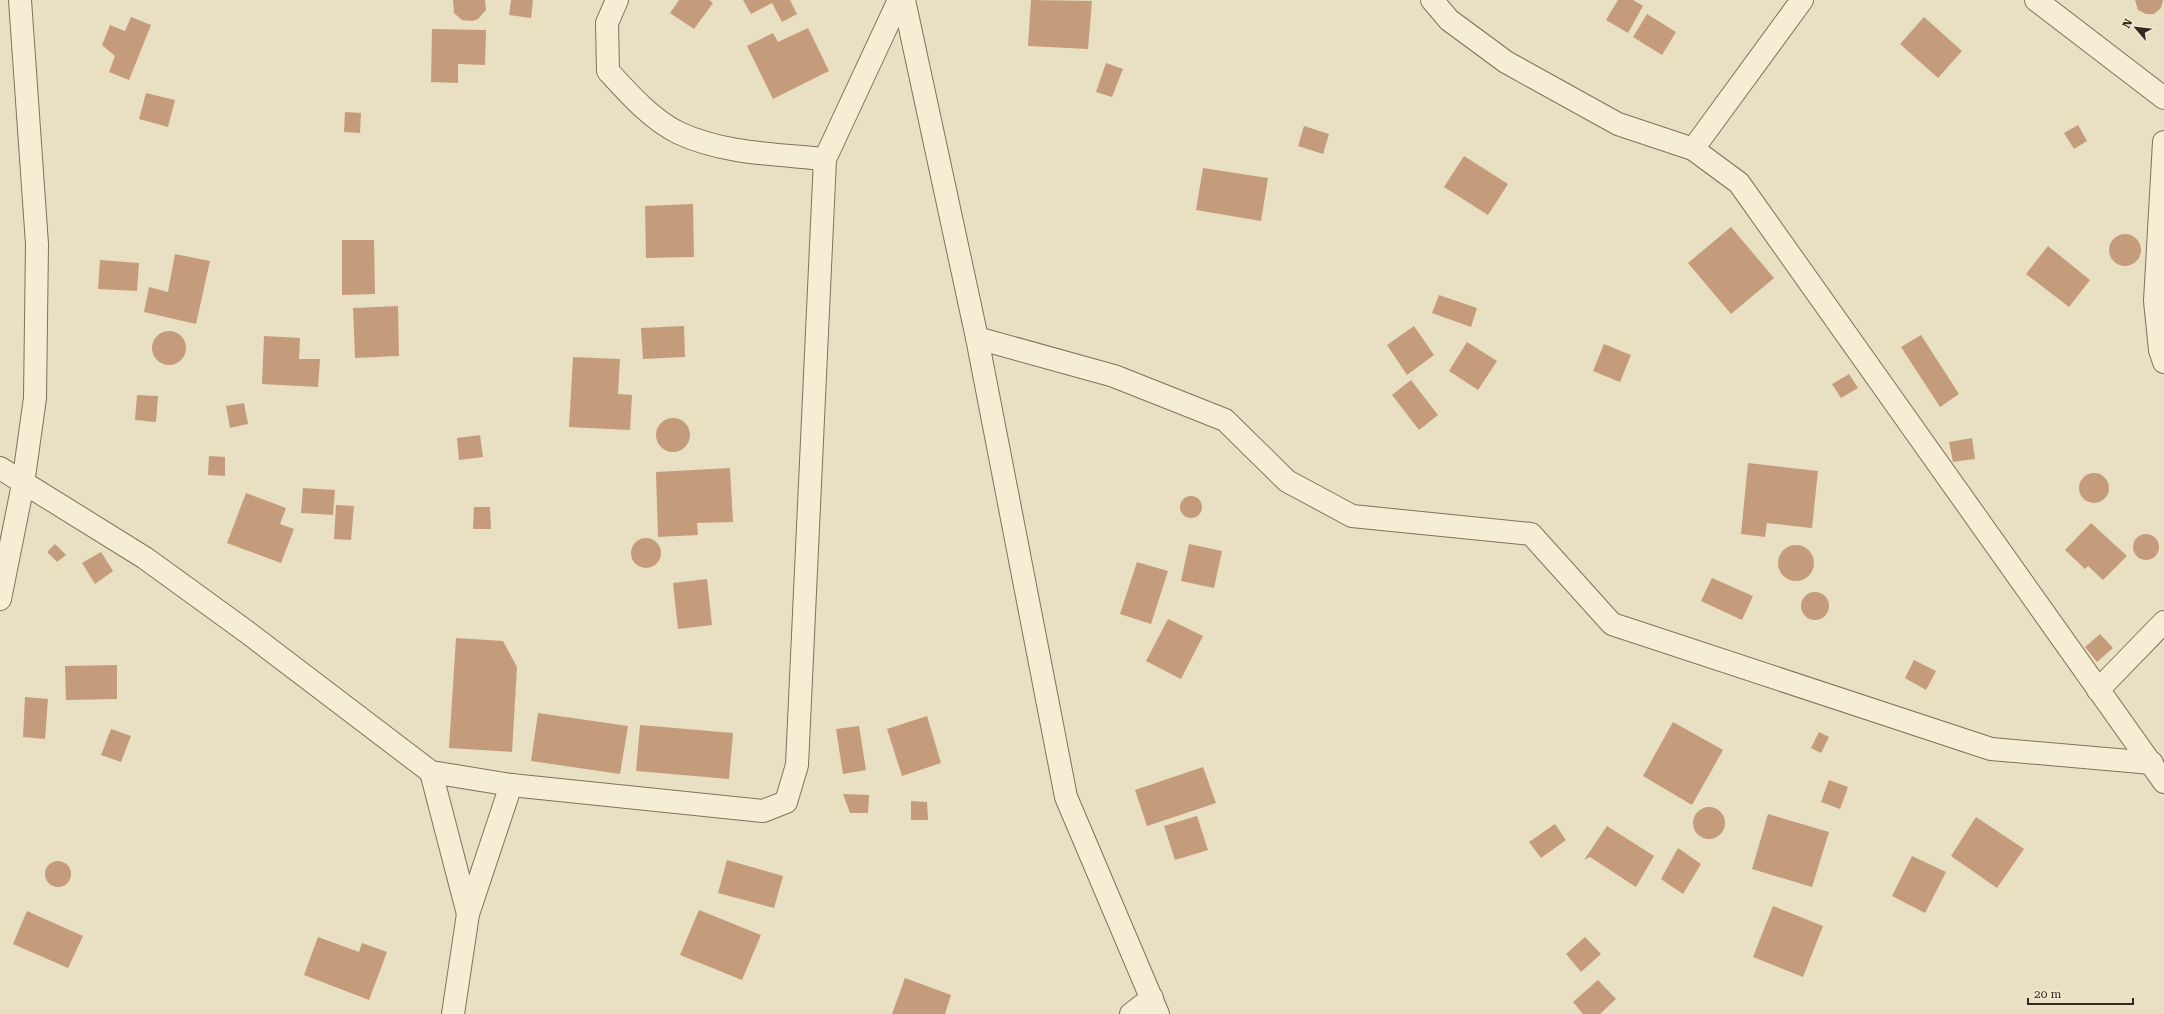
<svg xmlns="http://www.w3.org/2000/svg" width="2164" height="1014" viewBox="0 0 2164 1014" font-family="'Roboto Serif',serif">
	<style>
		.building { fill: #c59c7b }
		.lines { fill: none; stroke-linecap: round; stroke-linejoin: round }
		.street-casing { stroke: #82715b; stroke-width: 24 }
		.street { stroke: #f5edd4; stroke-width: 22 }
	</style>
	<rect width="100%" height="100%" fill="#e9dfc2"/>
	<g class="building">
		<path d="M453,0H485L486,10L478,19L473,21L462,20L454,13Z"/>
		<path d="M511,0H533L531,18L509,15Z"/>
		<path d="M679,0H709L713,3L694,29L670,13Z"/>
		<path d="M743,0H790L797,14L782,22L772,3L751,14Z"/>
		<path d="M1031,0L1092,1L1088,49L1028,46Z"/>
		<path d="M1618,0H1633L1643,6L1628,33L1606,20Z"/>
		<path d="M2135,0H2163L2161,8L2154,14H2146L2138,10Z"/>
		<path d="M1647,14L1676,32L1662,55L1633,37Z"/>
		<path d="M131,17L151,25L129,80L109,72L115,56L102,45L110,25L125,31Z"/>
		<path d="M1924,17L1962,51L1938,78L1900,44Z"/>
		<path d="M808,28L829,71L773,99L747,46L773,33L778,42Z"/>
		<path d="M432,29L486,30L485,65L458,64V83L431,82Z"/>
		<path d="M1106,63L1123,69L1112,97L1096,92Z"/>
		<path d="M146,93L175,100L168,127L139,119Z"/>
		<path d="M345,112L361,113L360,133L344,132Z"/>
		<path d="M2078,125L2087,141L2074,149L2064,133Z"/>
		<path d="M1304,126L1329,134L1323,154L1298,146Z"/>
		<path d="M1464,156L1508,184L1488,215L1444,187Z"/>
		<path d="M1203,168L1268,178L1261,221L1196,210Z"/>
		<path d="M693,204L694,257L646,258L645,206Z"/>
		<path d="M1731,227L1774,278L1731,314L1688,263Z"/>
		<circle cx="2125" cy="250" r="16"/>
		<path d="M342,240H374L375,294L342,295Z"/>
		<path d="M2048,246L2090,280L2069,307L2026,274Z"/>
		<path d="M175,254L210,261L196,324L144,312L149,287L168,292Z"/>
		<path d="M100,260L139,263L137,291L98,289Z"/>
		<path d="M1439,295L1477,308L1471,327L1432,313Z"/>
		<path d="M398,306L399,356L355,358L353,308Z"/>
		<path d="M684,326L685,357L643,359L641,328Z"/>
		<path d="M1414,326L1434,355L1407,375L1387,345Z"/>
		<circle cx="169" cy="348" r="17"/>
		<path d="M1921,335L1959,394L1940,407L1901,347Z"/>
		<path d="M264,336L300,338L299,359H320L318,387L262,384Z"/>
		<path d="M1467,342L1497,361L1478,390L1449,371Z"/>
		<path d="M1604,344L1631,355L1620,382L1593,371Z"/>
		<path d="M573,357L620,359L618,394L632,395L630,430L569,427Z"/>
		<path d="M1849,374L1858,388L1841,398L1832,384Z"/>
		<path d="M1411,380L1438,415L1419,430L1392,395Z"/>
		<path d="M137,395L158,396L156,422L135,420Z"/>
		<path d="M244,403L248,424L230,428L226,406Z"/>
		<circle cx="673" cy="435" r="17"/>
		<path d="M480,435L483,457L459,460L457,438Z"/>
		<path d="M1972,438L1975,459L1953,462L1949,442Z"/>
		<path d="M209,456L225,457V476L208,475Z"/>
		<path d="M1748,463L1818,471L1812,528L1767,523L1765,537L1741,534Z"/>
		<path d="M730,468L733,522L697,523L698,535L658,537L656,472Z"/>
		<circle cx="2094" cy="488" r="15"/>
		<path d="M303,488L335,490L333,515L301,513Z"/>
		<path d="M246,493L286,508L280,524L294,529L281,563L227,543Z"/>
		<circle cx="1191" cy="507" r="11"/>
		<path d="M336,505L354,506L351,540L334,539Z"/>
		<path d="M474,507H490L491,529H473Z"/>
		<path d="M2091,523L2127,556L2103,580L2088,566L2085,569L2065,550Z"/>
		<circle cx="2146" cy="547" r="13"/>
		<circle cx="646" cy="553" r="15"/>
		<path d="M55,544L66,555L57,562L47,552Z"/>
		<path d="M1189,544L1222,551L1214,588L1181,581Z"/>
		<circle cx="1796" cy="563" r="18"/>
		<path d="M101,552L113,571L95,584L82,563Z"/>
		<path d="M1137,562L1168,571L1151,624L1120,614Z"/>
		<path d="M1712,578L1753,596L1742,620L1701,601Z"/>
		<path d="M707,579L712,625L678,629L673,583Z"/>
		<circle cx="1815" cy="606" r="14"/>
		<path d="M1168,619L1203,636L1181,679L1146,661Z"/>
		<path d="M2100,634L2113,648L2097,662L2085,647Z"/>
		<path d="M456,638L503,641L517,667L512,752L449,748Z"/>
		<path d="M1914,660L1936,671L1926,690L1905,678Z"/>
		<path d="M117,665V699L66,700L65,666Z"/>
		<path d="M25,697L48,699L45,739L23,737Z"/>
		<path d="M538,713L628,726L620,774L531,761Z"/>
		<path d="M927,716L941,763L902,776L887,729Z"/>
		<path d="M1673,722L1723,750L1692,805L1643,776Z"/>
		<path d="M640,725L733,733L729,779L636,771Z"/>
		<path d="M859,726L866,770L843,774L836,729Z"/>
		<path d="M111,729L131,736L121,762L101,755Z"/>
		<path d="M1819,732L1829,737L1821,753L1811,748Z"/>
		<path d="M1203,767L1216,803L1147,826L1135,790Z"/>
		<path d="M1829,780L1848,787L1840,809L1821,802Z"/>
		<path d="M843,794L869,795L868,813H850Z"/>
		<path d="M911,801L927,802L928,820H911Z"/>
		<circle cx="1709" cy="823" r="16"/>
		<path d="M1768,814L1829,832L1812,887L1752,869Z"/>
		<path d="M1197,816L1208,850L1175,860L1164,826Z"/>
		<path d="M1976,817L2024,849L1997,888L1951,856Z"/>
		<path d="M1555,824L1566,840L1541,858L1529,842Z"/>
		<path d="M1607,826L1654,856L1636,887L1590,857L1584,860Z"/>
		<path d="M1678,848L1701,864L1683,894L1661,879Z"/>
		<path d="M1912,856L1946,872L1925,913L1892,896Z"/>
		<path d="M727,860L783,876L774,908L718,893Z"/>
		<circle cx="58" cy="874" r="13"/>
		<path d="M1773,906L1823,926L1803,977L1753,957Z"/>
		<path d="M699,910L761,935L742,980L680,955Z"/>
		<path d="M27,911L83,936L68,968L13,944Z"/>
		<path d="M318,937L359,952L362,943L387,952L369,1000L304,975Z"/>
		<path d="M1585,937L1601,954L1581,972L1566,954Z"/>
		<path d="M905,978L951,995L945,1014H892Z"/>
		<path d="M1598,980L1616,999L1600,1014H1583L1573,1002Z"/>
	</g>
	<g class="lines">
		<g class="street-casing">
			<g id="street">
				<path d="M617,0L607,23L608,71C628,93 652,120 679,133C724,154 776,154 825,159L899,0"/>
				<path d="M904,0L977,338L1066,797L1158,1014"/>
				<path d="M1432,0L1449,20L1506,62L1618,124L1693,149L1739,183L2164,782"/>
				<path d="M2036,0L2164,98"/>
				<path d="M2164,142L2155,301L2160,350L2164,362"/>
				<path d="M1693,149L1802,0"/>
				<path d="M977,338L1114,376L1225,420L1287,481L1352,516L1531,534L1612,624L1991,749L2152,763"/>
				<path d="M0,468L145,558L247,632L431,772L511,785L763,811L786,802L797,765L825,159"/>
				<path d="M0,599L23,484L35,398L37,244L20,0"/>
				<path d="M2098,690L2164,622"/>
				<path d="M431,772L468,914"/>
				<path d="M453,1014L468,914L511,785"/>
				<path d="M1131,1014L1152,998"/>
			</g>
		</g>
		<use href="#street" class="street"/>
	</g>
	<g transform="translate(2136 28) rotate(298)" stroke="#f2e9d0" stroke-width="3" paint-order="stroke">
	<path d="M0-3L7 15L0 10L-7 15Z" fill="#33291e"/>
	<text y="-6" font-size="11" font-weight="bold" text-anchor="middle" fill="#33291e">N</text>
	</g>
	<path d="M2028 998v6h105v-6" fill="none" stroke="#33291e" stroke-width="2"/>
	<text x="2034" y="998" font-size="12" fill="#33291e" stroke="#f2e9d0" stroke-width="3" paint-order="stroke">20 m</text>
</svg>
